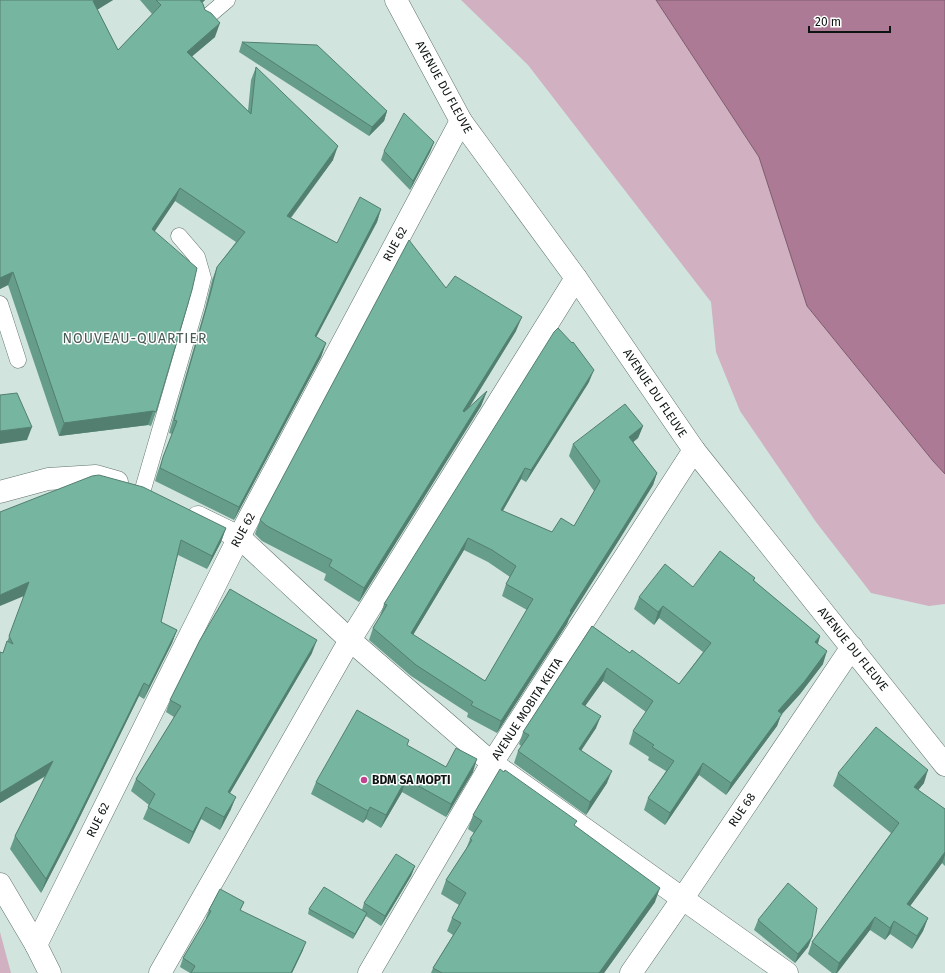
<svg xmlns="http://www.w3.org/2000/svg" width="945" height="973" viewBox="0 0 945 973" font-family="'Fira Sans',sans-serif">
	<style>
		.green { fill: #d1b0c1 }
		.water { fill: #ad7a95; stroke: #7d5b6e }
		.lines { fill: none; stroke-linecap: round; stroke-linejoin: round }
		.service-casing { stroke: #60726b; stroke-width: 17 }
		.minor-casing { stroke: #60726b; stroke-width: 23 }
		.tertiary-casing { stroke: #60726b; stroke-width: 23 }
		.secondary-casing { stroke: #60726b; stroke-width: 23 }
		.service { stroke: #fff; stroke-width: 16 }
		.minor { stroke: #fff; stroke-width: 22 }
		.tertiary { stroke: #fff; stroke-width: 22 }
		.secondary { stroke: #fff; stroke-width: 22 }
		.wall { fill: #659c8a; fill-rule: evenodd }
		.shaded-wall { fill: #537f70 }
		.building { fill: #76b5a0; stroke: #537f70; fill-rule: evenodd }
		.poi-dot { fill: #c14390; stroke: #fff; stroke-width: 1.5 }
		.labels { text-anchor: middle; stroke-width: 3; stroke-linejoin: round; paint-order: stroke }
		.street-label { font-size: 12px; fill: #0d1412; stroke: #fff }
		.poi-label { font-size: 12px; font-weight: bold; fill: #0d1412; stroke: #fff; text-anchor: start }
		.quarter-label { font-size: 14px; letter-spacing: 1px; fill: #495b55; stroke: #fff }
	</style>
	<rect width="100%" height="100%" fill="#d1e5de"/>
	<g class="green">
		<path d="M461,0H656L759,157L807,306L933,461L945,474V604L929,606L871,593L816,522L740,411L716,352L711,302L528,65Z"/>
		<path d="M0,932L11,973H0Z"/>
	</g>
	<path class="water" d="M656,0H945V474L933,461L807,306L759,157Z"/>
	<g class="lines">
		<g class="service-casing">
			<g id="service">
				<path d="M207,17L227,0"/>
				<path d="M0,304L18,360"/>
				<path d="M143,489L196,306L203,278L197,257L179,236"/>
			</g>
		</g>
		<g class="minor-casing">
			<g id="minor">
				<path d="M0,492L48,479L96,476L117,482"/>
				<path d="M198,517L239,537L350,640L492,763L787,973"/>
				<path d="M36,945L239,537L461,121"/>
				<path d="M160,973L350,640L576,278"/>
				<path d="M369,973L492,763L694,450"/>
				<path d="M631,973L683,898L852,647"/>
			</g>
		</g>
		<g class="tertiary-casing">
			<path id="tertiary" d="M396,0L461,121L576,278L694,450L945,765"/>
		</g>
		<g class="secondary-casing">
			<path id="secondary" d="M0,884L36,945L50,973"/>
		</g>
		<use href="#service" class="service"/>
		<use href="#minor" class="minor"/>
		<use href="#tertiary" class="tertiary"/>
		<use href="#secondary" class="secondary"/>
	</g>
	<g class="wall">
		<path d="M0,0H113L97,9L118,50L152,14L140,0H205L202,3L215,37L192,56L248,111L251,80L256,67L333,160L291,218L337,243L381,209L377,222L316,337L326,343L321,357L234,520L155,481L158,471L172,434L169,433L205,309L212,280L217,267L236,242L175,201L154,231L156,412L151,426L148,425L59,436L8,285L0,289Z"/>
		<path d="M242,42L387,111L384,121L369,136L239,52Z"/>
		<path d="M434,142L430,152L410,190L381,160L384,151Z"/>
		<path d="M446,288L516,331L469,408L487,391L481,406L359,602L324,580L326,574L262,541L255,534L260,520Z"/>
		<path d="M589,382L526,482L521,479L503,511L552,532L574,526L594,491L569,456L573,444L643,426L638,438L633,442L657,473L653,485L619,540L569,619L567,624L497,733L467,717L468,713L411,676L369,640L373,628L380,616L384,604ZM464,550L488,562L510,577L506,584L502,596L527,610L485,681L413,635Z"/>
		<path d="M0,512L226,528L221,542L207,569L178,555L161,622L177,630L172,643L144,699L139,696L72,833L41,893L10,849L15,836L46,776L0,803V652L3,653L24,596Z"/>
		<path d="M755,578L754,581L820,636L818,644L823,664L800,694L781,715L777,726L726,795L699,775L665,825L644,810L648,798L666,771L648,760L649,757L629,744L633,731L646,712L603,681L585,706L596,728L581,751L607,783L586,815L514,763L518,751L521,746L519,744L523,732L592,626L630,653L679,684L703,652L659,618L654,625L634,609L639,597L693,587Z"/>
		<path d="M312,653L230,793L231,809L220,830L201,819L189,844L143,819L149,805L131,791L136,779L174,717L166,712L170,700Z"/>
		<path d="M407,746L446,767L473,772L446,817L402,792L381,828L366,819L363,823L311,794L316,782Z"/>
		<path d="M838,773L924,783L918,790L945,809V866L942,863L910,906L928,918L923,931L912,949L890,934L885,940L870,930L837,973H832L808,954L812,942L891,833L833,786Z"/>
		<path d="M473,815L575,826L655,902L604,973H431L433,968L453,935L447,931L452,918L459,905L441,894L446,880L466,849L470,839L474,833L468,829Z"/>
		<path d="M415,866L411,876L381,926L366,916L353,939L308,914L309,909L362,910L364,903Z"/>
		<path d="M244,902L240,911L303,950L292,973H190L180,967L183,958L207,919L206,918L209,910Z"/>
		<path d="M758,920L812,937L808,947L795,963L754,930Z"/>
	</g>
	<g class="shaded-wall">
		<path d="M95,0H113L89,15L93,1Z"/>
		<path d="M197,0H205L193,11Z"/>
		<path d="M220,23L215,37L182,65L187,52Z"/>
		<path d="M387,111L384,121L369,136L372,127Z"/>
		<path d="M434,142L430,152L410,190L413,181Z"/>
		<path d="M338,146L333,160L282,229L287,216Z"/>
		<path d="M180,188L175,201L147,243L152,229Z"/>
		<path d="M381,209L377,222L310,349L315,336Z"/>
		<path d="M13,272L8,285L0,289V278Z"/>
		<path d="M522,317L516,331L458,425L463,411Z"/>
		<path d="M326,343L321,357L234,520L239,507Z"/>
		<path d="M594,370L589,382L526,482L531,470Z"/>
		<path d="M487,391L481,406L359,602L364,588Z"/>
		<path d="M153,411L148,425L59,436L64,423Z"/>
		<path d="M643,426L638,438L625,449L629,437Z"/>
		<path d="M32,427L27,440L0,444V431Z"/>
		<path d="M525,468L521,479L496,522L501,510Z"/>
		<path d="M657,473L653,485L619,540L569,619L567,624L497,733L501,721Z"/>
		<path d="M226,528L221,542L207,569L212,556Z"/>
		<path d="M468,538L464,550L407,645L411,633Z"/>
		<path d="M29,582L24,596L0,606V595Z"/>
		<path d="M663,606L659,618L654,625L658,612Z"/>
		<path d="M177,630L172,643L144,699L149,686Z"/>
		<path d="M820,636L816,649L815,642Z"/>
		<path d="M317,640L312,653L223,805L228,792Z"/>
		<path d="M827,651L823,664L800,694L781,715L777,726L726,795L731,783L778,711Z"/>
		<path d="M607,668L603,681L578,716L582,704Z"/>
		<path d="M144,683L139,696L72,833L41,893L46,879Z"/>
		<path d="M601,716L596,728L574,761L579,749Z"/>
		<path d="M477,759L473,772L446,817L451,804Z"/>
		<path d="M53,761L48,774L0,803V793Z"/>
		<path d="M703,763L699,775L665,825L670,813Z"/>
		<path d="M928,770L924,783L910,800L914,787Z"/>
		<path d="M612,771L607,783L586,815L590,802Z"/>
		<path d="M406,779L402,792L381,828L386,815Z"/>
		<path d="M236,797L231,809L220,830L224,817Z"/>
		<path d="M206,807L201,819L189,844L193,832Z"/>
		<path d="M370,807L366,819L363,823L368,811Z"/>
		<path d="M945,852V855L942,863L902,917L907,904Z"/>
		<path d="M415,866L411,876L381,926L385,916Z"/>
		<path d="M660,888L655,902L604,973H599Z"/>
		<path d="M367,913L365,918L353,939L355,934Z"/>
		<path d="M875,917L870,930L837,973H836L839,963Z"/>
		<path d="M928,918L923,931L912,949L917,936Z"/>
		<path d="M894,921L890,934L885,940L890,928Z"/>
		<path d="M812,937L808,947L795,963L798,954Z"/>
		<path d="M306,942L303,950L292,973H291Z"/>
	</g>
	<g class="building">
		<path d="M0,0H95L93,1L118,50L161,5L156,0H200L203,4L205,10L211,13L220,23L187,52L251,114L256,67L338,146L287,216L337,243L360,197L381,209L315,336L326,343L239,507L160,468L163,457L177,421L174,420L210,295L217,267L245,232L180,188L152,229L197,268L192,290L156,412L153,411L64,423L13,272L0,278Z"/>
		<path d="M242,42L317,45L387,111L372,127Z"/>
		<path d="M404,113L434,142L413,181L384,151Z"/>
		<path d="M409,240L446,288L455,276L522,317L463,411L464,412L487,391L364,588L329,566L332,560L267,526L260,520Z"/>
		<path d="M558,328L572,343L573,342L594,370L531,470L525,468L501,510L552,532L561,518L574,526L600,481L573,444L625,404L643,426L629,437L657,473L623,528L570,611L571,612L501,721L471,705L473,702L416,665L373,628L387,605L384,604L554,332ZM468,538L492,550L516,566L506,584L533,599L485,681L411,633Z"/>
		<path d="M17,393L32,427L0,431V395Z"/>
		<path d="M99,475L143,487L226,528L212,556L181,540L161,622L177,630L149,686L144,683L77,819L46,879L15,836L53,761L0,793V652L3,653L7,641L13,644L9,636L29,582L0,595V512L92,476Z"/>
		<path d="M720,551L755,578L753,580L820,636L815,642L827,651L804,682L778,711L782,714L731,783L703,763L670,813L648,798L674,761L652,747L654,745L633,731L653,701L607,668L582,704L601,716L579,749L612,771L590,802L518,751L529,735L523,732L592,626L630,653L632,650L679,684L711,643L663,606L658,612L639,597L665,564L693,587Z"/>
		<path d="M230,589L317,640L228,792L236,797L224,817L206,807L193,832L148,807L155,794L136,779L181,706L170,700L200,640Z"/>
		<path d="M357,710L409,740L407,745L446,767L456,748L477,759L451,804L406,779L386,815L370,807L368,811L316,782Z"/>
		<path d="M876,727L928,770L914,787L945,809V852L907,904L928,918L917,936L894,921L890,928L875,917L839,963L812,942L899,823L838,773Z"/>
		<path d="M500,769L504,772L505,770L577,821L574,825L660,888L599,973H442L433,968L461,923L452,918L466,893L446,880L472,840L470,839L482,821L473,815Z"/>
		<path d="M396,854L415,866L385,916L364,903Z"/>
		<path d="M788,883L817,908L812,937L798,954L758,920Z"/>
		<path d="M324,887L367,913L355,934L309,909Z"/>
		<path d="M220,889L244,902L240,910L306,942L291,973H191L195,966L183,958L211,911L209,910Z"/>
	</g>
	<circle class="poi-dot" cx="364" cy="780" r="4"/>
	<g class="labels">
		<g class="street-label">
			<text transform="translate(444 87) rotate(61)" y="4">AVENUE DU FLEUVE</text>
			<text transform="translate(395 244) rotate(-62)" y="4">RUE 62</text>
			<text transform="translate(655 393) rotate(56)" y="4">AVENUE DU FLEUVE</text>
			<text transform="translate(243 530) rotate(-62)" y="4">RUE 62</text>
			<text transform="translate(853 649) rotate(51)" y="4">AVENUE DU FLEUVE</text>
			<text transform="translate(527 709) rotate(-57)" y="4">AVENUE MOBITA KEITA</text>
			<text transform="translate(742 810) rotate(-56)" y="4">RUE 68</text>
			<text transform="translate(98 820) rotate(-64)" y="4">RUE 62</text>
		</g>
		<g class="poi-label">
			<text x="372" y="784">BDM SA MOPTI</text>
		</g>
		<g class="quarter-label">
			<text x="135" y="343">NOUVEAU-QUARTIER</text>
		</g>
	</g>
	<path d="M809 26v6h81v-6" fill="none" stroke="#0d1412" stroke-width="2"/>
	<text x="815" y="26" font-size="12" fill="#0d1412" stroke="#ffffff" stroke-width="3" paint-order="stroke">20 m</text>
</svg>
